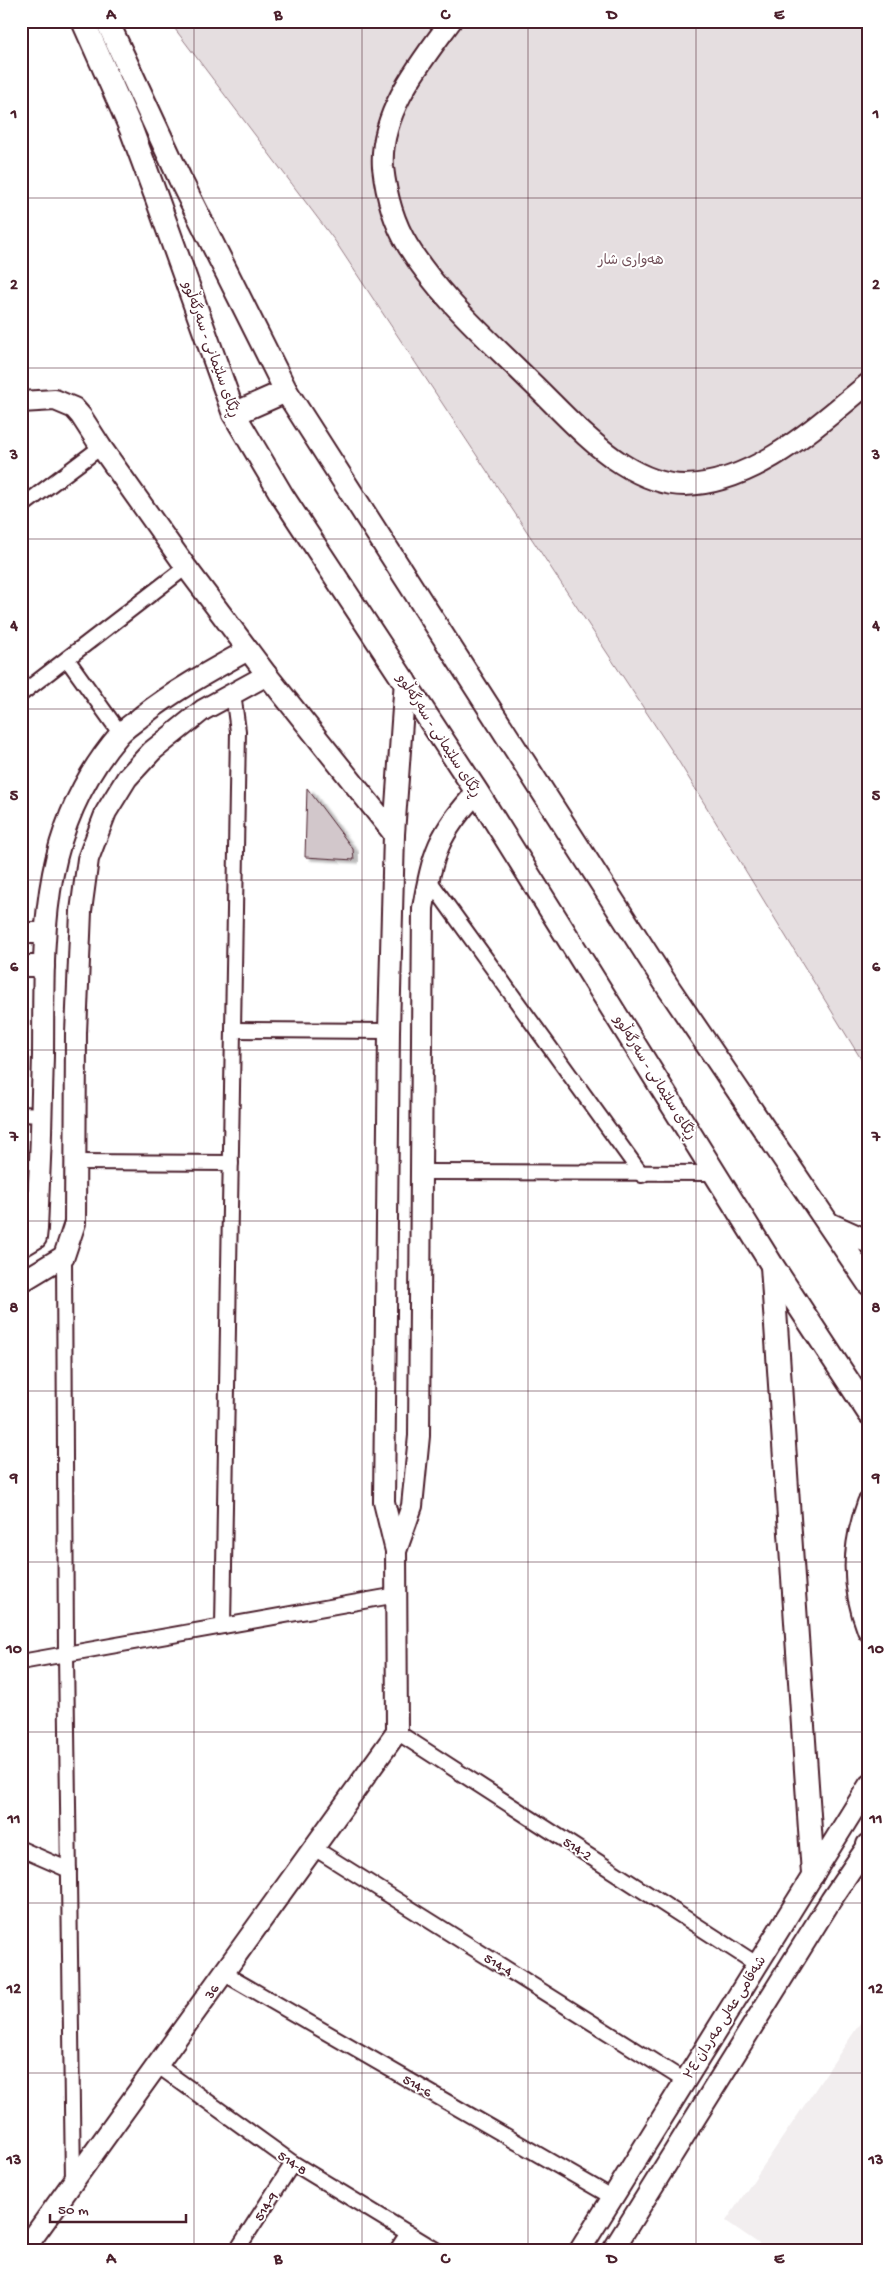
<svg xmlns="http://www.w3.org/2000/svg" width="890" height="2271" viewBox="0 0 890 2271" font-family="'Gochi Hand','Playpen Sans Arabic',sans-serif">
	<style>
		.built { fill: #f2eeef }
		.green { fill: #e5dee0; stroke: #987e86 }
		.building { fill: #d2c7cb; stroke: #4a1f2b; filter: url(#shadow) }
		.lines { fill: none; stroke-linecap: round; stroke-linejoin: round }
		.street-casing { stroke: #4a1f2b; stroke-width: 18 }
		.secondary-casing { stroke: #4a1f2b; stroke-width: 24 }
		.primary-casing { stroke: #4a1f2b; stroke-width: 26 }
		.street { stroke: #fff; stroke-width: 14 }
		.secondary { stroke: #fff; stroke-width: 20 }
		.primary { stroke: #fff; stroke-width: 22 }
		.grid { fill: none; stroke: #4a1f2b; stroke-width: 1; stroke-opacity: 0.55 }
		.labels { text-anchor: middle; stroke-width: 4; stroke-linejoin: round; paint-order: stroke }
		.park-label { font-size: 14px; fill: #714f58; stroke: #fff }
		.street-label { font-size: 14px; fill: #4a1f2b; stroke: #fff }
		.neatline { fill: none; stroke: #4a1f2b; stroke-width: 2 }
		.grid-label { font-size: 16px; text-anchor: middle; font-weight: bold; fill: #4a1f2b }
	</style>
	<defs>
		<filter id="shadow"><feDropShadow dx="5.5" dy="3" stdDeviation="1" flood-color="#0004"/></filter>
	</defs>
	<rect width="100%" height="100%" fill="#fff"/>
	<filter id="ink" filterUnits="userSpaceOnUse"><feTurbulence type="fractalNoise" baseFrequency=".02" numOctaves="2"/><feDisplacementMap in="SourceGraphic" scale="10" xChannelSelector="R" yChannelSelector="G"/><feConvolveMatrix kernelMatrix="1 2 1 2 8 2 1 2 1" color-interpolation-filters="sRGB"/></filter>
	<g filter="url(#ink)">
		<path class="built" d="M869,2010V2250H768L726,2221Z"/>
		<path class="green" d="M169,21H869V1072L674,754L335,241Z"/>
		<path class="building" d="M307,788L353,849L354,860L305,857Z"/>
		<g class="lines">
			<g class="street-casing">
				<g id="street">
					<path d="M21,507L101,447"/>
					<path d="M67,659L120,733"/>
					<path d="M21,694L186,567"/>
					<path d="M429,880L642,1175"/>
					<path d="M234,1030L389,1031"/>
					<path d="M21,1114L42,1115"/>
					<path d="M77,1162L231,1163"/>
					<path d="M423,1172L716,1173"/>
					<path d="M64,1256L66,1654L73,2181"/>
					<path d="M223,1626L238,731L233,693"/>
					<path d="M21,1662L397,1595"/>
					<path d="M397,1732L758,1965"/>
					<path d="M314,1848L685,2081"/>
					<path d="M21,1849L69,1870"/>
					<path d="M223,1973L612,2197"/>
					<path d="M157,2065L293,2163L436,2250"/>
					<path d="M237,2250L293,2163"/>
					<path d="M397,2250L408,2233"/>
				</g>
			</g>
			<g class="secondary-casing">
				<g id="secondary">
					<path d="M451,21C421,62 379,113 383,167C386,194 394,223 408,246C440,298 489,340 532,383C560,410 589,443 622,464C641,476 662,485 685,485C757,483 817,425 869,383"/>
					<path d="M21,402L55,400L74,408L81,416L101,447L186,567L267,675L394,834"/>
					<path d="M21,933H45"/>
					<path d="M21,966H44"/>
					<path d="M21,1247L36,1238L37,1229C40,1171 42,1113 43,1055C44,937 37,831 119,735C125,728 135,722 142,716C175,690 212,670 248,650"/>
					<path d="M21,1282L64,1256L75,1223L76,1033L81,911L88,859L106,812L127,778L152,751L203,710L267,675"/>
					<path d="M396,1551L412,1506L419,1436L423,908C433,853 438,834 477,792"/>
					<path d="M24,2250L397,1732L396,1551L384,1502L389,1031L394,834L405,680"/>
					<path d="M580,2250L869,1785"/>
					<path d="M613,2250L831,1900L869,1844"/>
				</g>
			</g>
			<g class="primary-casing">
				<g id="primary">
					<path d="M83,21L131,129L157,199L234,414L283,497L477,792L772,1265L869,1413"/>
					<path d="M107,21L180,179L286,391L668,987L869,1284"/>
					<path d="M234,414L286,391"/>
					<path d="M829,1224L869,1242"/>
					<path d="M772,1266L813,1874"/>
					<path d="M869,1503C853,1546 852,1586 869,1630"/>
					<path d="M868,1845H869"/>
				</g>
			</g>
			<use href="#street" class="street"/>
			<use href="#secondary" class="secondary"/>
			<use href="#primary" class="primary"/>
		</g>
	</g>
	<path class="grid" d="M194,21V2250M362,21V2250M528,21V2250M696,21V2250M21,198H869M21,368H869M21,539H869M21,709H869M21,880H869M21,1050H869M21,1221H869M21,1391H869M21,1562H869M21,1732H869M21,1903H869M21,2073H869"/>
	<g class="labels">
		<g class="park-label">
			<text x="631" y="264">هەواری شار</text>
		</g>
		<g class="street-label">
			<text transform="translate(212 349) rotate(70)" y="5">ڕێگای سلێمانی - سەرگەڵوو</text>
			<text transform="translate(440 735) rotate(57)" y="5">ڕێگای سلێمانی - سەرگەڵوو</text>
			<text transform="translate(656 1077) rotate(58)" y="5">ڕێگای سلێمانی - سەرگەڵوو</text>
			<text transform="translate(578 1848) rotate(33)" y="5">514-2</text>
			<text transform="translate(499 1964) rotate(32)" y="5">514-4</text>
			<text transform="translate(211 1991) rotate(-54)" y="5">36</text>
			<text transform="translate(724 2017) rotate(-58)" y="5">شەقامی عەلی مەردان ٣٤</text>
			<text transform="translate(418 2085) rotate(30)" y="5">514-6</text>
			<text transform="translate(293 2162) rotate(34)" y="5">514-8</text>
			<text transform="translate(265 2206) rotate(-57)" y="5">514-9</text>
		</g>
	</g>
	<rect width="890" height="2271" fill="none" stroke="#fff" stroke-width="55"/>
	<path d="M50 2214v8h136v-8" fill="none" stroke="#4a1f2b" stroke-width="2.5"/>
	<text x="58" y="2214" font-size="15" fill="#4a1f2b" stroke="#ffffff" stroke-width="4" paint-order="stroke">50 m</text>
	<rect x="28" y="28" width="834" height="2216" class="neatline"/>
	<g class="grid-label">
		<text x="111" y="19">A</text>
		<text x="278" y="19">B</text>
		<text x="445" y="19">C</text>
		<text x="612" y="19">D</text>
		<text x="779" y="19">E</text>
		<text x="14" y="118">1</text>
		<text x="876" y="118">1</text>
		<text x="14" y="289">2</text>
		<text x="876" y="289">2</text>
		<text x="14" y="459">3</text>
		<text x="876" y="459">3</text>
		<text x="14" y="630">4</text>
		<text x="876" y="630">4</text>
		<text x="14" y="800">5</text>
		<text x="876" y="800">5</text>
		<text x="14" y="971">6</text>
		<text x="876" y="971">6</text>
		<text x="14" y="1141">7</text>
		<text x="876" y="1141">7</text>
		<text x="14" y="1312">8</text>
		<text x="876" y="1312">8</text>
		<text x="14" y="1482">9</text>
		<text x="876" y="1482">9</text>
		<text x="14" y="1653">10</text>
		<text x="876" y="1653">10</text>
		<text x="14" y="1823">11</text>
		<text x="876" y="1823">11</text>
		<text x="14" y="1993">12</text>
		<text x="876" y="1993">12</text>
		<text x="14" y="2164">13</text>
		<text x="876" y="2164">13</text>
		<text x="111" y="2263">A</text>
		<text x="278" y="2263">B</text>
		<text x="445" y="2263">C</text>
		<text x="612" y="2263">D</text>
		<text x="779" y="2263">E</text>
	</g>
</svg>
